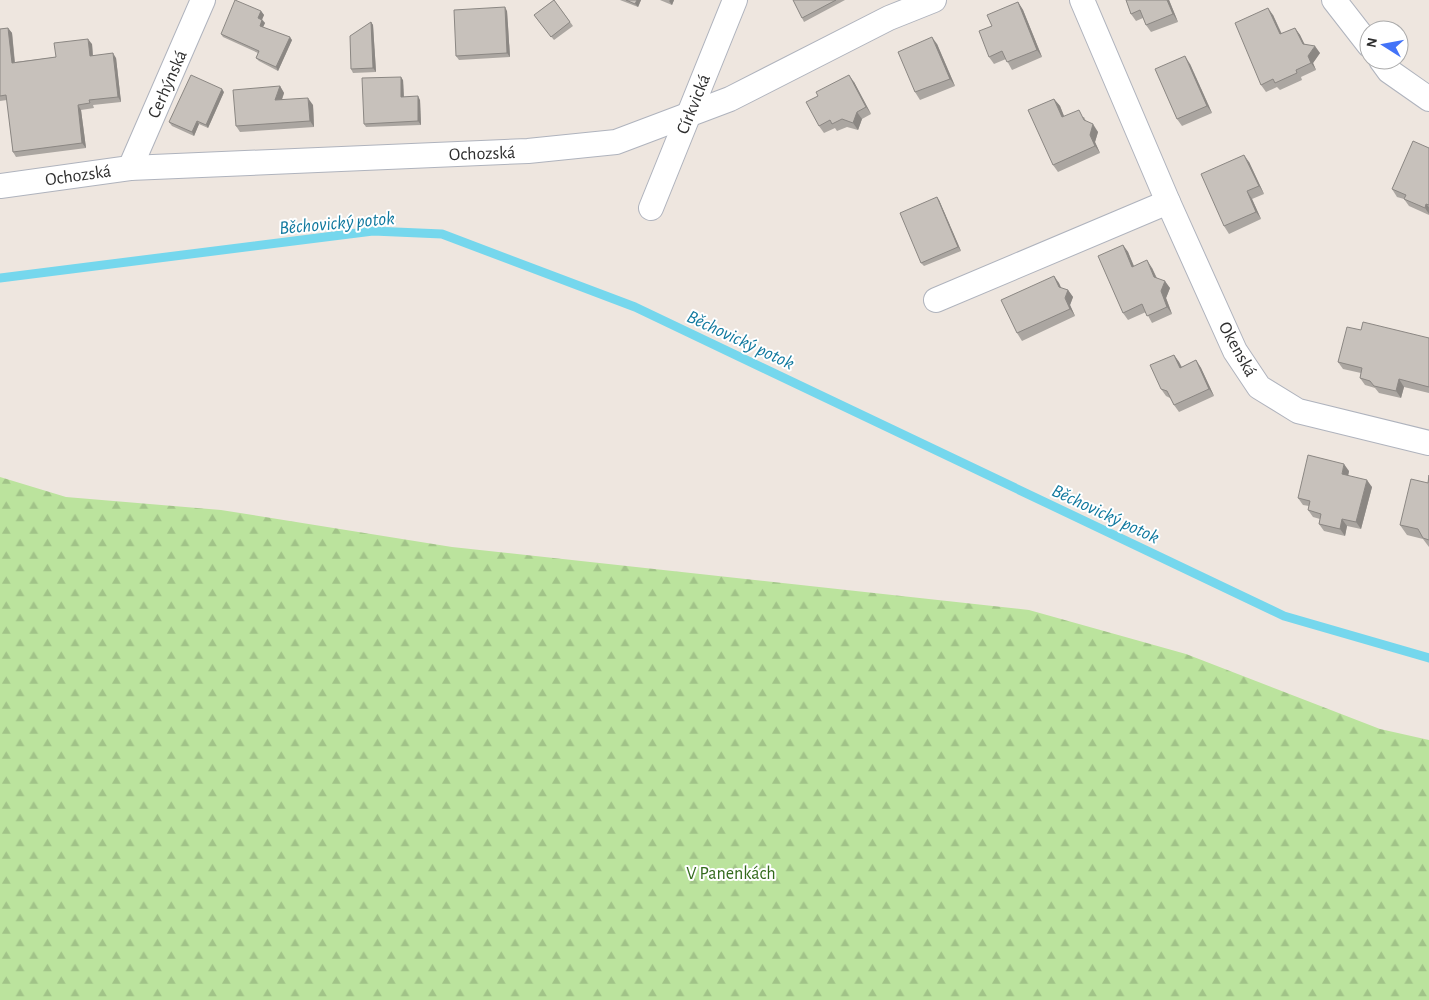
<svg xmlns="http://www.w3.org/2000/svg" width="1429" height="1000" viewBox="0 0 1429 1000" font-family="'Alegreya Sans',sans-serif">
	<style>
		.forest { fill: url(#forest-firs) }
		.lines { fill: none; stroke-linecap: round; stroke-linejoin: round }
		.stream { stroke: #75d7ed; stroke-width: 9 }
		.minor-casing { stroke: #afb3bd; stroke-width: 26 }
		.minor { stroke: #fff; stroke-width: 24 }
		.wall { fill: #aba6a1 }
		.shaded-wall { fill: #8b8783 }
		.building { fill: #c7c1bb; stroke: #8b8783 }
		.labels { text-anchor: middle; stroke-width: 4; stroke-linejoin: round; paint-order: stroke }
		.street-label { font-size: 18px; fill: #2d2d2d; stroke: #fff }
		.park-label { font-size: 18px; fill: #336a1c; stroke: #fff }
		.water-label { font-size: 19px; font-style: italic; fill: #0f789e; stroke: #fff }
	</style>
	<defs>
		<pattern id="forest-firs" width="22" height="20" patternUnits="userSpaceOnUse" patternTransform="scale(1.25)"><rect width="22" height="20" fill="#bbe39d"/><path d="M5 1l3.5 6h-7zM16 11l3.5 6h-7z" fill="#a1c388"/></pattern>
	</defs>
	<rect width="100%" height="100%" fill="#eee6df"/>
	<path class="forest" d="M0,477L66,497L221,510L452,547L1029,610L1186,654L1380,729L1429,740V1000H0Z"/>
	<g class="lines">
		<path class="stream" d="M0,278L373,231L442,234L635,307L1284,616L1429,658"/>
		<g class="minor-casing">
			<g id="minor">
				<path d="M1082,0L1168,202L1235,351L1259,387L1298,411L1429,443"/>
				<path d="M1334,0L1369,45"/>
				<path d="M1381,60L1389,71L1429,99"/>
				<path d="M130,168L203,0"/>
				<path d="M0,186L130,168L528,151L616,142L730,99L889,18L934,0"/>
				<path d="M651,208L735,0"/>
				<path d="M936,300L1168,202"/>
			</g>
		</g>
		<use href="#minor" class="minor"/>
	</g>
	<g class="wall">
		<path d="M554,0L573,26L554,40L534,15Z"/>
		<path d="M620,0H641L638,7Z"/>
		<path d="M660,0H674L672,5Z"/>
		<path d="M793,0H845L804,22Z"/>
		<path d="M1126,0H1169L1178,22L1151,32L1146,25L1143,18L1136,21L1131,14Z"/>
		<path d="M1018,2L1023,10L1042,57L1012,70L1006,59L994,64L989,57L992,26Z"/>
		<path d="M261,11L264,15L262,19L265,23L263,27L292,40L278,71L259,61L256,58L258,53L223,37L221,34Z"/>
		<path d="M507,11L510,57L459,60L456,56Z"/>
		<path d="M1273,15L1282,34L1295,28L1300,35L1304,44L1320,53L1313,63L1316,70L1301,77L1302,80L1280,90L1277,87L1266,92L1261,85Z"/>
		<path d="M371,22L373,25L376,72L353,73L351,69Z"/>
		<path d="M8,28L12,33L15,62L56,57L92,44L93,55L116,58L121,102L93,105L94,108L81,110L86,148L16,157L13,152L7,100L0,101V29Z"/>
		<path d="M937,44L955,86L920,100L915,92Z"/>
		<path d="M1190,64L1212,113L1182,126L1177,119Z"/>
		<path d="M403,80L404,97L420,100L421,125L366,127L364,124Z"/>
		<path d="M854,82L871,114L862,119L858,130L847,127L837,131L835,128L824,133L819,126Z"/>
		<path d="M280,86L284,93L282,100L313,105L314,127L240,132L236,126Z"/>
		<path d="M224,92L208,128L199,124L194,136L172,126L169,122Z"/>
		<path d="M1054,99L1060,106L1064,116L1084,117L1086,121L1098,132L1095,142L1100,153L1058,172L1053,165Z"/>
		<path d="M1429,148V215L1409,206L1404,199L1397,197L1392,189Z"/>
		<path d="M1249,162L1264,194L1252,199L1261,219L1229,234L1224,226Z"/>
		<path d="M939,200L961,251L924,266L921,263Z"/>
		<path d="M1123,245L1128,252L1134,266L1152,268L1157,278L1170,288L1166,298L1172,314L1152,323L1146,312L1128,320L1123,313Z"/>
		<path d="M1054,276L1061,288L1068,290L1073,297L1070,305L1075,316L1022,341L1017,333Z"/>
		<path d="M1361,330L1429,338V393L1404,387L1401,398L1379,393L1375,388L1365,385L1360,378L1361,373L1343,369L1338,362Z"/>
		<path d="M1174,355L1179,362L1182,367L1196,360L1201,368L1214,396L1179,412L1174,405L1170,398L1166,396L1161,389Z"/>
		<path d="M1349,471L1348,476L1372,487L1361,529L1347,526L1345,536L1324,531L1319,524L1320,519L1313,517L1308,510L1309,506L1303,505L1298,498Z"/>
		<path d="M1429,475V547L1423,539L1407,535L1400,525L1428,483Z"/>
	</g>
	<g class="shaded-wall">
		<path d="M637,0H641L638,7L635,4Z"/>
		<path d="M670,0H674L672,5L669,1Z"/>
		<path d="M1167,0H1169L1178,22L1173,14Z"/>
		<path d="M1018,2L1023,10L1042,57L1037,50Z"/>
		<path d="M505,7L507,11L510,57L507,53Z"/>
		<path d="M1268,8L1273,15L1285,42L1280,34Z"/>
		<path d="M261,11L264,15L261,22L258,18Z"/>
		<path d="M262,20L265,23L262,29L260,26Z"/>
		<path d="M371,22L373,25L376,72L373,68Z"/>
		<path d="M8,28L12,33L15,67L12,63Z"/>
		<path d="M1295,28L1300,35L1308,51L1303,44Z"/>
		<path d="M290,37L292,40L278,71L276,67Z"/>
		<path d="M932,37L937,44L955,86L950,79Z"/>
		<path d="M88,39L92,44L93,60L90,56Z"/>
		<path d="M1315,46L1320,53L1313,63L1316,70L1311,63L1308,56Z"/>
		<path d="M113,53L116,58L121,102L118,97Z"/>
		<path d="M1185,56L1190,64L1212,113L1207,106Z"/>
		<path d="M849,75L854,82L871,114L866,107Z"/>
		<path d="M401,77L403,80L404,101L401,97Z"/>
		<path d="M280,86L284,93L279,107L275,100Z"/>
		<path d="M222,89L224,92L208,128L206,125Z"/>
		<path d="M418,96L420,100L421,125L418,121Z"/>
		<path d="M308,98L313,105L314,127L310,121Z"/>
		<path d="M1054,99L1060,106L1067,124L1062,117Z"/>
		<path d="M78,105L81,110L86,148L82,143Z"/>
		<path d="M857,112L862,119L858,130L853,123Z"/>
		<path d="M197,121L199,124L194,136L192,132Z"/>
		<path d="M1093,124L1098,132L1095,142L1100,153L1095,146L1090,135Z"/>
		<path d="M1244,155L1249,162L1264,194L1259,186Z"/>
		<path d="M1247,191L1252,199L1261,219L1256,212Z"/>
		<path d="M937,197L939,200L961,251L958,247Z"/>
		<path d="M1426,204L1429,207V214L1425,208Z"/>
		<path d="M1123,245L1128,252L1137,274L1132,267Z"/>
		<path d="M1147,260L1152,268L1159,284L1154,277Z"/>
		<path d="M1054,276L1059,283L1064,294L1059,287Z"/>
		<path d="M1165,281L1170,288L1166,298L1172,314L1167,307L1161,291Z"/>
		<path d="M1068,290L1073,297L1070,305L1075,316L1070,309L1065,298Z"/>
		<path d="M1174,355L1179,362L1185,375L1180,368Z"/>
		<path d="M1196,360L1201,368L1214,396L1209,389Z"/>
		<path d="M1399,379L1404,387L1401,398L1396,391Z"/>
		<path d="M1344,464L1349,471L1347,481L1342,474Z"/>
		<path d="M1367,480L1372,487L1361,529L1356,522Z"/>
		<path d="M1342,519L1347,526L1345,536L1340,529Z"/>
	</g>
	<g class="building">
		<path d="M235,0L261,11L258,18L262,20L260,26L290,37L276,67L256,58L259,51L221,34Z"/>
		<path d="M554,0L570,22L551,37L534,15Z"/>
		<path d="M626,0H637L635,4Z"/>
		<path d="M793,0H836L802,18Z"/>
		<path d="M1126,0H1167L1173,14L1146,25L1140,10L1131,14Z"/>
		<path d="M1018,2L1037,50L1007,62L1002,51L989,57L979,31L992,26L987,15Z"/>
		<path d="M505,7L507,53L456,56L454,10Z"/>
		<path d="M1268,8L1280,34L1295,28L1303,44L1315,46L1308,56L1311,63L1296,70L1297,73L1275,83L1273,79L1261,85L1235,23Z"/>
		<path d="M371,22L373,68L351,69L350,36Z"/>
		<path d="M8,28L12,63L56,57L54,43L88,39L90,56L113,53L118,97L89,100L90,103L78,105L82,143L13,152L6,95L0,96V29Z"/>
		<path d="M932,37L950,79L915,92L898,52Z"/>
		<path d="M1185,56L1207,106L1177,119L1155,69Z"/>
		<path d="M191,75L222,89L206,125L197,121L192,132L169,122Z"/>
		<path d="M849,75L866,107L857,112L853,123L842,119L832,124L830,120L819,126L806,102L818,96L816,92Z"/>
		<path d="M401,77V97L418,96V121L364,124L362,78Z"/>
		<path d="M280,86L275,100L308,98L310,121L236,126L233,90Z"/>
		<path d="M1054,99L1062,117L1079,110L1084,120L1093,124L1090,135L1095,146L1053,165L1028,110Z"/>
		<path d="M1413,141L1429,148V205L1426,204L1425,208L1404,199L1406,195L1392,189Z"/>
		<path d="M1244,155L1259,186L1247,191L1256,212L1224,226L1201,174Z"/>
		<path d="M937,197L958,247L921,263L900,213Z"/>
		<path d="M1123,245L1132,267L1147,260L1154,277L1165,281L1161,291L1167,307L1147,316L1142,304L1123,313L1098,256Z"/>
		<path d="M1054,276L1059,287L1068,290L1065,298L1070,309L1017,333L1001,300Z"/>
		<path d="M1363,322L1429,338V387L1399,379L1396,391L1374,386L1370,381L1360,378L1362,368L1338,362L1347,327L1361,330Z"/>
		<path d="M1174,355L1180,368L1196,360L1209,389L1174,405L1167,391L1161,389L1150,365Z"/>
		<path d="M1308,455L1344,464L1342,474L1367,480L1356,522L1342,519L1340,529L1319,524L1321,514L1308,510L1310,501L1298,498Z"/>
		<path d="M1429,475V540L1423,538L1418,529L1400,525L1411,479L1428,483Z"/>
	</g>
	<g class="labels">
		<g class="street-label">
			<text transform="translate(167 84) rotate(-66)" y="6">Cerhýnská</text>
			<text transform="translate(693 104) rotate(-68)" y="6">Církvická</text>
			<text transform="translate(482 153) rotate(-2)" y="6">Ochozská</text>
			<text transform="translate(78 175) rotate(-8)" y="6">Ochozská</text>
			<text transform="translate(1238 349) rotate(61)" y="6">Okenská</text>
		</g>
		<g class="park-label">
			<text x="731" y="879">V Panenkách</text>
		</g>
		<g class="water-label">
			<text transform="translate(337 222) rotate(-5)" y="7">Běchovický potok</text>
			<text transform="translate(741 339) rotate(25)" y="7">Běchovický potok</text>
			<text transform="translate(1106 513) rotate(25)" y="7">Běchovický potok</text>
		</g>
	</g>
	<g transform="translate(1384 45) rotate(281)"><circle r="24" fill="#ffffff" stroke="#ababab"/>
	<path d="M0-4L9 19L0 12L-9 19Z" fill="#4373f8"/>
	<text y="-8" font-size="14" font-weight="bold" text-anchor="middle" fill="#2d2d2d">N</text>
	</g>
</svg>
